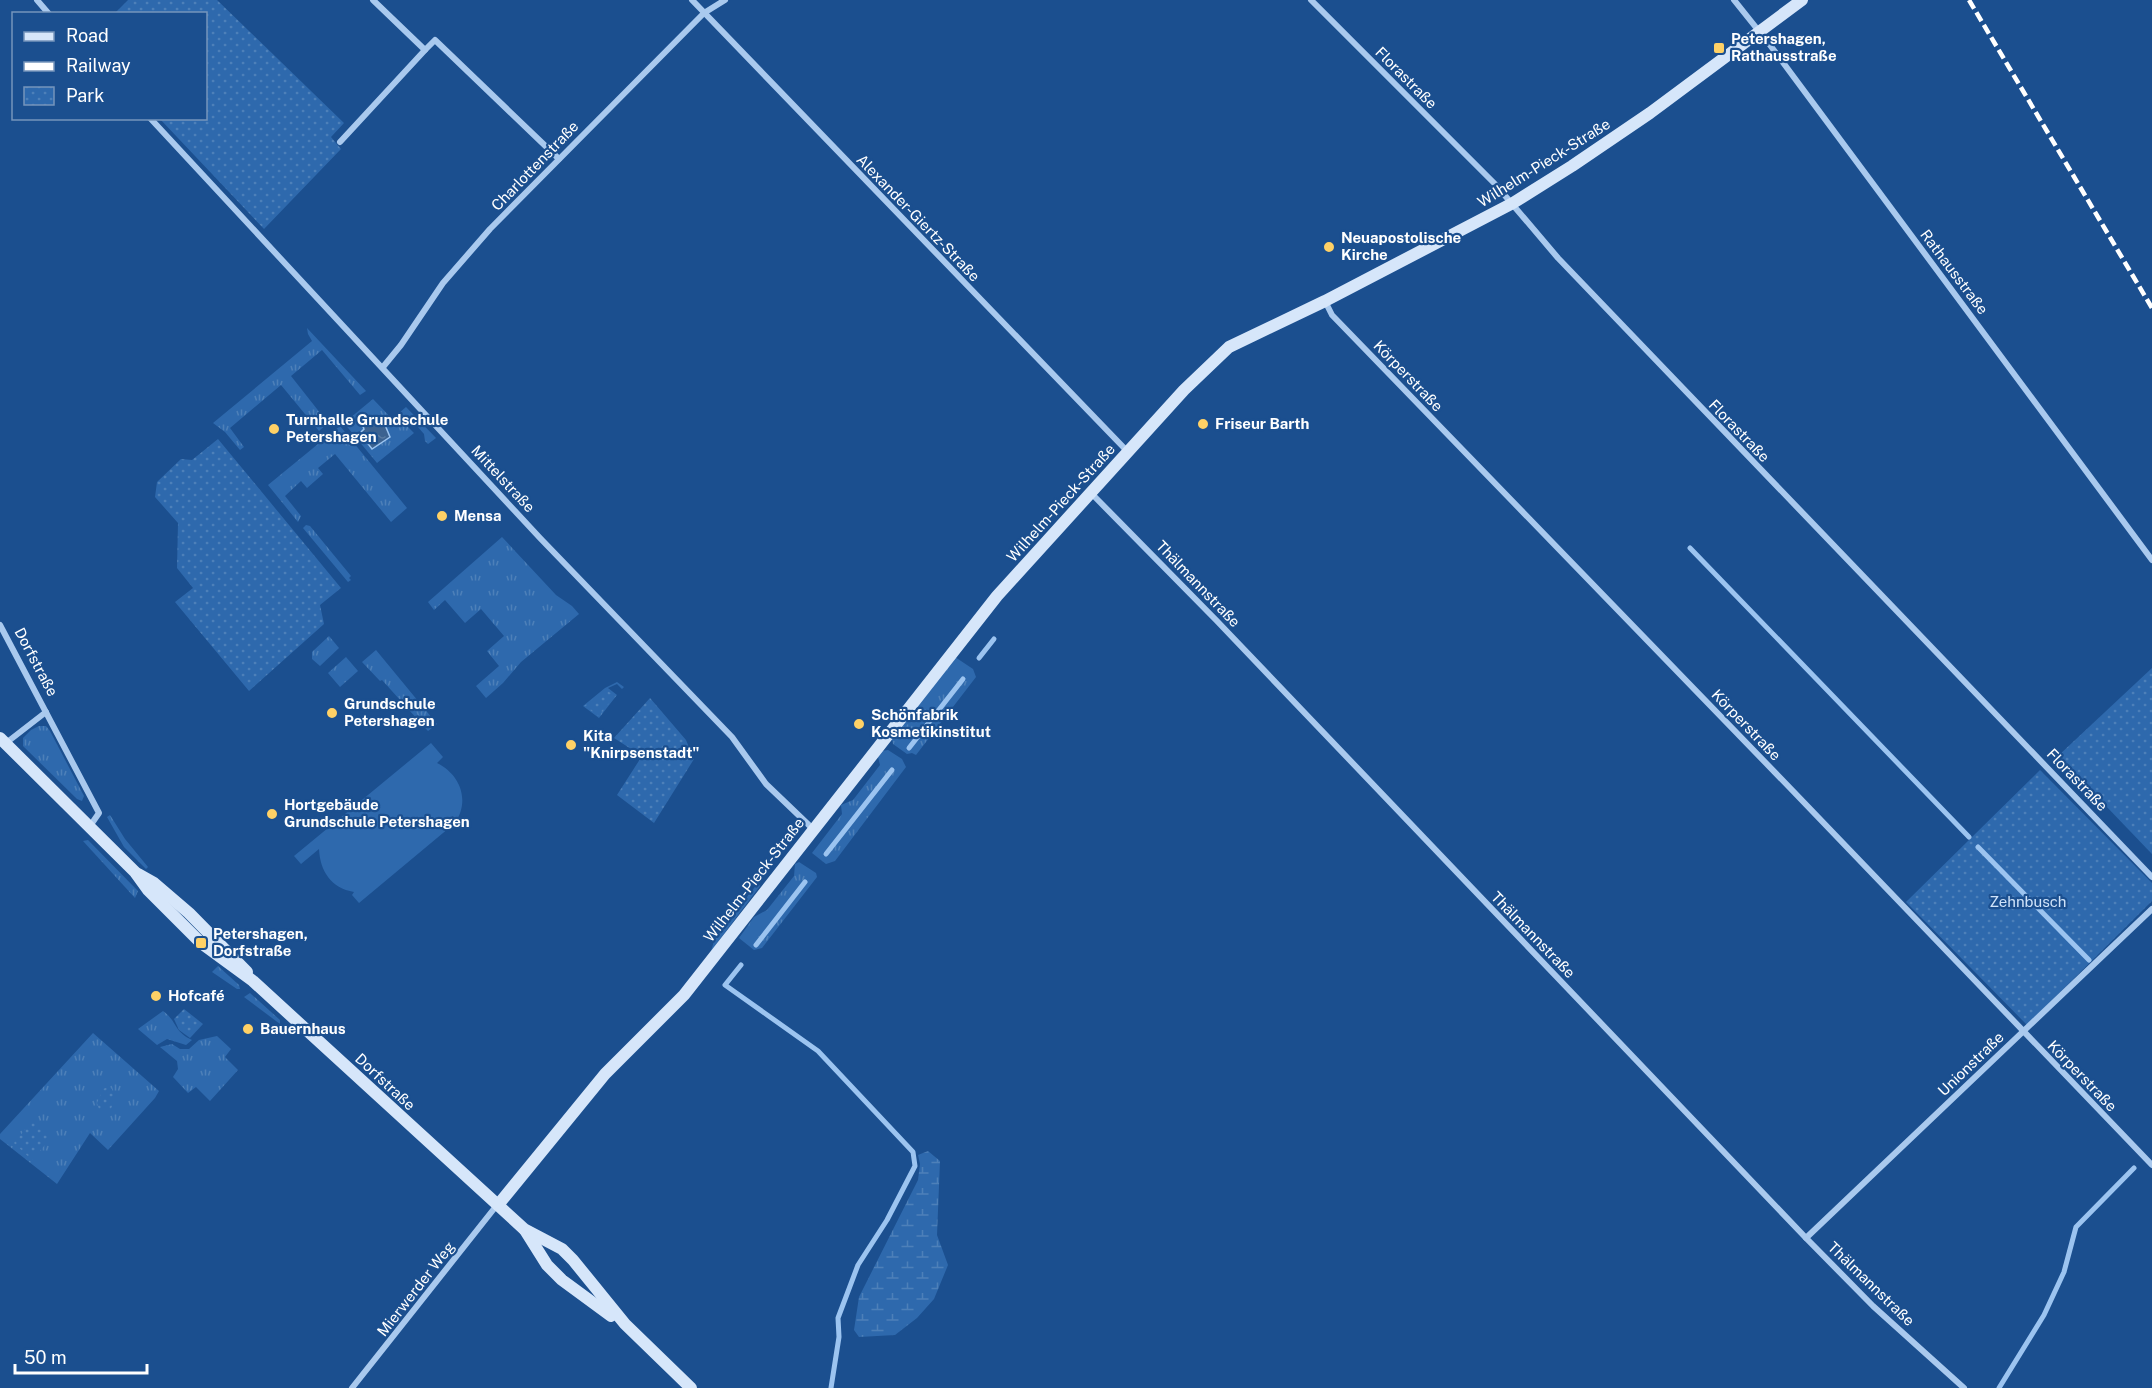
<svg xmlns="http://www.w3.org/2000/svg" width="2152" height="1388" viewBox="0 0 2152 1388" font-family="'Public Sans',sans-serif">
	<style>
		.grass { fill: url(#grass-tufts) }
		.wetland { fill: url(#wetland-marsh) }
		.park { fill: url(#park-dots) }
		.pitch { fill: #2e69ad }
		.water { fill: url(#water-ripples); stroke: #9cc4f0; stroke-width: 1.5 }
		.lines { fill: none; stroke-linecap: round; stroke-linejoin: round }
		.stream { stroke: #9cc4f0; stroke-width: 5 }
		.street { stroke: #a9c9ee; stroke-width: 6 }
		.secondary { stroke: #d6e6fa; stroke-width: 12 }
		.rail { stroke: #fff; stroke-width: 4.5; stroke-dasharray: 10 4.5; stroke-linecap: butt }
		.poi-dot { fill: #ffd166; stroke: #1b4f8f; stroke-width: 2 }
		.labels { text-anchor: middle; stroke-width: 4.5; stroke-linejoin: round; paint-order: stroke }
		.poi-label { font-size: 15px; font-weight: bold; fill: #fff; stroke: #1b4f8f; text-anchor: start }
		.street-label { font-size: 15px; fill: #fff; stroke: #1b4f8f }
		.park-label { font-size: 15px; fill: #cfe3fa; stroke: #1b4f8f }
	</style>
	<defs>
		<pattern id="grass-tufts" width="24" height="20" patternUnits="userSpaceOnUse" patternTransform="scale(1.5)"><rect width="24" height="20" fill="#2e69ad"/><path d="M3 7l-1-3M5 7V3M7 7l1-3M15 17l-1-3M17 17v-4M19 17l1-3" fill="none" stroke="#4d80b9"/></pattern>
		<pattern id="wetland-marsh" width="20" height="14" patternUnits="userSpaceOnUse" patternTransform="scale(1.5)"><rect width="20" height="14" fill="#2e69ad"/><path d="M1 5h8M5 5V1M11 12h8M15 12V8" fill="none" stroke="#4d80b9"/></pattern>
		<pattern id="park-dots" width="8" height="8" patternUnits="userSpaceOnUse" patternTransform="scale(1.5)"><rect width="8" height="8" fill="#2e69ad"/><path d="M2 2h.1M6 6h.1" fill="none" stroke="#4d80b9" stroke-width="1.8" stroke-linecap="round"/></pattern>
		<pattern id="water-ripples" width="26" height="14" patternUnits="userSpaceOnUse" patternTransform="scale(1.5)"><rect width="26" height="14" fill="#3c6290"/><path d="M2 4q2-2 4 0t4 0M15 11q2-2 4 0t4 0" fill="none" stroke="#597aa1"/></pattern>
	</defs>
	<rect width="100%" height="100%" fill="#1b4f8f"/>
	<g class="grass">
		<path d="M307,328L366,391L360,395L322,350L291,376L328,423L319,431L281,385L230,428L244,447L240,450L225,432L213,423L312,341L308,334Z"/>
		<path d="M373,399L395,422L407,426L414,433L377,463L344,423Z"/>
		<path d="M406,407L436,438L428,444L425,441L424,434L411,419H403L398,414Z"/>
		<path d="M340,426L407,508L391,522L335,454L318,468L323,474L307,488L301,481L285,496L301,516L298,522L268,485Z"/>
		<path d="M306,525L310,526L351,576L349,578L351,580L348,582L303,528Z"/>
		<path d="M502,537L556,595L572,606L579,614L521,662L503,683L486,698L476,686L499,666L487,651L504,636L481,609L465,623L445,600L434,610L428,602Z"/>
		<path d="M329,636L339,648L320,666L312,659V652Z"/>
		<path d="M376,650L437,724L428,731L382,680L380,681L362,662Z"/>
		<path d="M346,657L358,671L340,687L328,673Z"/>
		<path d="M955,657L973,669L976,677L916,755L912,753L907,754L893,744L892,739Z"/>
		<path d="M617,682L624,687L622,689L617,684L608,688L617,695L599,718L583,706L605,688Z"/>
		<path d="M39,726H46L50,731L84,796L82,801L77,799L23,746V738L31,730Z"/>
		<path d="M888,750L902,759L906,767L835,861L826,864L812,853L842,814L841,805L853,800L880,765L878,757L882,751Z"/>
		<path d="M110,815L125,839L148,867L146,869L124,847L107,817Z"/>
		<path d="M88,840L138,891L135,898L83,841Z"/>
		<path d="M799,862L816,873L817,877L762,948L754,950L739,938L754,917L767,910L794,876L795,864Z"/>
		<path d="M758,883L760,886L711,951L715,938Z"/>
		<path d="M218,966L239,985L240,989H237L212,972Z"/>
		<path d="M250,993L280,1020V1024L244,997Z"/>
		<path d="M163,1011C178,1022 173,1031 192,1040L186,1045L167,1039L157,1045L138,1029Z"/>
		<path d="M93,1033L159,1091L155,1098L108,1150L90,1133L57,1184L0,1139V1134Z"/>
		<path d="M217,1036L231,1049L225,1057L238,1070L210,1101L196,1087L188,1093L173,1077L178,1069L177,1061L160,1047L172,1044L180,1049H189L199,1040Z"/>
	</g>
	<path class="wetland" d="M928,1151L940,1161L937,1235L948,1265L934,1299L917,1318L895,1335L859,1337L854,1330L859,1297L918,1180L920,1164L918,1155Z"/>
	<g class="park">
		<path d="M128,0H217L344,123L331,137L341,149L264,229L160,119L206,118V14H114Z"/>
		<path d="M218,439L341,588L320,605L324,624L249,691L175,602L193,588L177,568L178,523L155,497L157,482L181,459L192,460Z"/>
		<path d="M2152,668V854L2058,756Z"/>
		<path d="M606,690L615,696L599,716L584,706Z"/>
		<path d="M650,698L686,740L694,759L654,823L617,795L642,756L614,738Z"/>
		<path d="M2040,770L2152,883V901L2027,1025L1906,902Z"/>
		<path d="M184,1009L203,1024L190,1038L179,1030L174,1019Z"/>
		<path d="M108,1087L112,1089C114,1097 114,1105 109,1112L99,1109L97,1103L103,1089Z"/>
		<path d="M32,1121L51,1138L32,1160L14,1143Z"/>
	</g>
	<path class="pitch" d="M431,743L443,757L437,763C461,775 470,801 455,823L359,903L352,895L354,892C331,888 320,871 319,849L301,864L294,856Z"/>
	<path class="water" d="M375,417L385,425L390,437L372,449L360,433L364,429L362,425Z"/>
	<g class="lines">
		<g class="stream">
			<path d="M1690,548L1969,837"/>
			<path d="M979,658L994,639"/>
			<path d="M909,748L963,679"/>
			<path d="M1978,847L2089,960"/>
			<path d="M826,854L892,770"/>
			<path d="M756,945L805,882"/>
			<path d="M741,965L725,985L818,1051L913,1152L915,1166L887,1220L858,1265L838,1318L839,1337L831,1388"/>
			<path d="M1999,1388L2044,1315L2064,1272L2076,1227L2134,1168"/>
		</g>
		<g class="street">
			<path d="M37,0L49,14"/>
			<path d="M373,0L425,50L435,40L559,159"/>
			<path d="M692,0L1128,452"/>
			<path d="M1311,0L1496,185L1558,258L2152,877"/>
			<path d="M1734,0L1770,45L2152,560"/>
			<path d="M150,118L540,538L732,737L766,784L813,829"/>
			<path d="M340,142L425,50"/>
			<path d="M1325,301L1332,315L1792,790L2152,1165"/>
			<path d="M383,367L401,345L443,283L490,229L704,13L725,0"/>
			<path d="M1091,493L1216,620L1806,1238L1873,1306L1964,1388"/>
			<path d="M0,625L99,813L90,826"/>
			<path d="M6,743L46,712"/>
			<path d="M1806,1238L2152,909"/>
			<path d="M352,1388L497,1205"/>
		</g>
		<g class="secondary">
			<path d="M0,738L135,872L148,890L201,943L253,981L524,1229L562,1249L573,1260L625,1324L691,1388"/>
			<path d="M138,874L154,883L189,913L247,972"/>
			<path d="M498,1205L605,1074L684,995L997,596L1184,390L1229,347L1325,301L1513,203L1572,166L1650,113L1802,0"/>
			<path d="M525,1230L547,1265L562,1280L611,1316"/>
		</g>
		<path class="rail" d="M1969,0L2152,308"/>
	</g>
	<g class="poi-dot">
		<rect x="1713" y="42" width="12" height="12" rx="3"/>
		<circle cx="1329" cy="247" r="6"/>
		<circle cx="1203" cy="424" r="6"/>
		<circle cx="274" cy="429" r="6"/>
		<circle cx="442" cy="516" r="6"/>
		<circle cx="332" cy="713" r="6"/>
		<circle cx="859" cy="724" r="6"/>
		<circle cx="571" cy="745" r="6"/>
		<circle cx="272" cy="814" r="6"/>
		<rect x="195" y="937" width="12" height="12" rx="3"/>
		<circle cx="156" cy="996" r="6"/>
		<circle cx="248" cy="1029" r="6"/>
	</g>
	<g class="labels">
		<g class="poi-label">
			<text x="1731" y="44">Petershagen,<tspan x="1731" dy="17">Rathausstraße</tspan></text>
			<text x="1341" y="243">Neuapostolische<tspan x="1341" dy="17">Kirche</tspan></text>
			<text x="286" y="425">Turnhalle Grundschule<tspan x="286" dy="17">Petershagen</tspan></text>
			<text x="1215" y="429">Friseur Barth</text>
			<text x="454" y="521">Mensa</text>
			<text x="344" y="709">Grundschule<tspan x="344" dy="17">Petershagen</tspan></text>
			<text x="871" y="720">Schönfabrik<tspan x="871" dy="17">Kosmetikinstitut</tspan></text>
			<text x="583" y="741">Kita<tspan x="583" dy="17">"Knirpsenstadt"</tspan></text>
			<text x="284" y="810">Hortgebäude<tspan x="284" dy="17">Grundschule Petershagen</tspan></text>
			<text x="213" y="939">Petershagen,<tspan x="213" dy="17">Dorfstraße</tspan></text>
			<text x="168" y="1001">Hofcafé</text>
			<text x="260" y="1034">Bauernhaus</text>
		</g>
		<g class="street-label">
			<text transform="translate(1406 78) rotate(45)" y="5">Florastraße</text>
			<text transform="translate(1544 163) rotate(-32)" y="5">Wilhelm-Pieck-Straße</text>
			<text transform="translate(535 166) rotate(-46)" y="5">Charlottenstraße</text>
			<text transform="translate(918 218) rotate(46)" y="5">Alexander-Giertz-Straße</text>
			<text transform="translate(1954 272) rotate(53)" y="5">Rathausstraße</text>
			<text transform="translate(1408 376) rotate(46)" y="5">Körperstraße</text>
			<text transform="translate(1739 431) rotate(46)" y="5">Florastraße</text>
			<text transform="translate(503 479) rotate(47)" y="5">Mittelstraße</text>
			<text transform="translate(1061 503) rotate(-48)" y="5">Wilhelm-Pieck-Straße</text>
			<text transform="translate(1198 584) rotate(46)" y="5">Thälmannstraße</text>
			<text transform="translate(36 662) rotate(62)" y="5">Dorfstraße</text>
			<text transform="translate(1746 725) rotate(46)" y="5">Körperstraße</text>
			<text transform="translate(2077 780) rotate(46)" y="5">Florastraße</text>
			<text transform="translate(754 880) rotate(-52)" y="5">Wilhelm-Pieck-Straße</text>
			<text transform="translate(1533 935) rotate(46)" y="5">Thälmannstraße</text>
			<text transform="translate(1971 1064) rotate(-44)" y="5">Unionstraße</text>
			<text transform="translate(2082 1076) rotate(46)" y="5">Körperstraße</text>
			<text transform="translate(385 1082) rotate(43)" y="5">Dorfstraße</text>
			<text transform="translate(1871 1284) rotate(44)" y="5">Thälmannstraße</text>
			<text transform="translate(416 1289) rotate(-52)" y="5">Mierwerder Weg</text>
		</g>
		<g class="park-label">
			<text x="2028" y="907">Zehnbusch</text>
		</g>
	</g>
	<rect x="12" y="12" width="195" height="108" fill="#1b4f8f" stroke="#7695bc" stroke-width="1.5"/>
	<rect x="24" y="32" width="30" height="9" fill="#d6e6fa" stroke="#7695bc" stroke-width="1.5"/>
	<text x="66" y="42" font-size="18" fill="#ffffff">Road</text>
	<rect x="24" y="62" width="30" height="9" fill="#ffffff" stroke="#7695bc" stroke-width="1.5"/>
	<text x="66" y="72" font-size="18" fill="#ffffff">Railway</text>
	<rect x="24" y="87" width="30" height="18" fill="url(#park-dots)" stroke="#7695bc" stroke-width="1.5"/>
	<text x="66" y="102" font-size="18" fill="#ffffff">Park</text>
	<path d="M15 1364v9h132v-9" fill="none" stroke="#ffffff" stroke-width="3"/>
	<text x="24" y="1364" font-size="18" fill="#ffffff" stroke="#1b4f8f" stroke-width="4.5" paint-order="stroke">50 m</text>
</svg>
